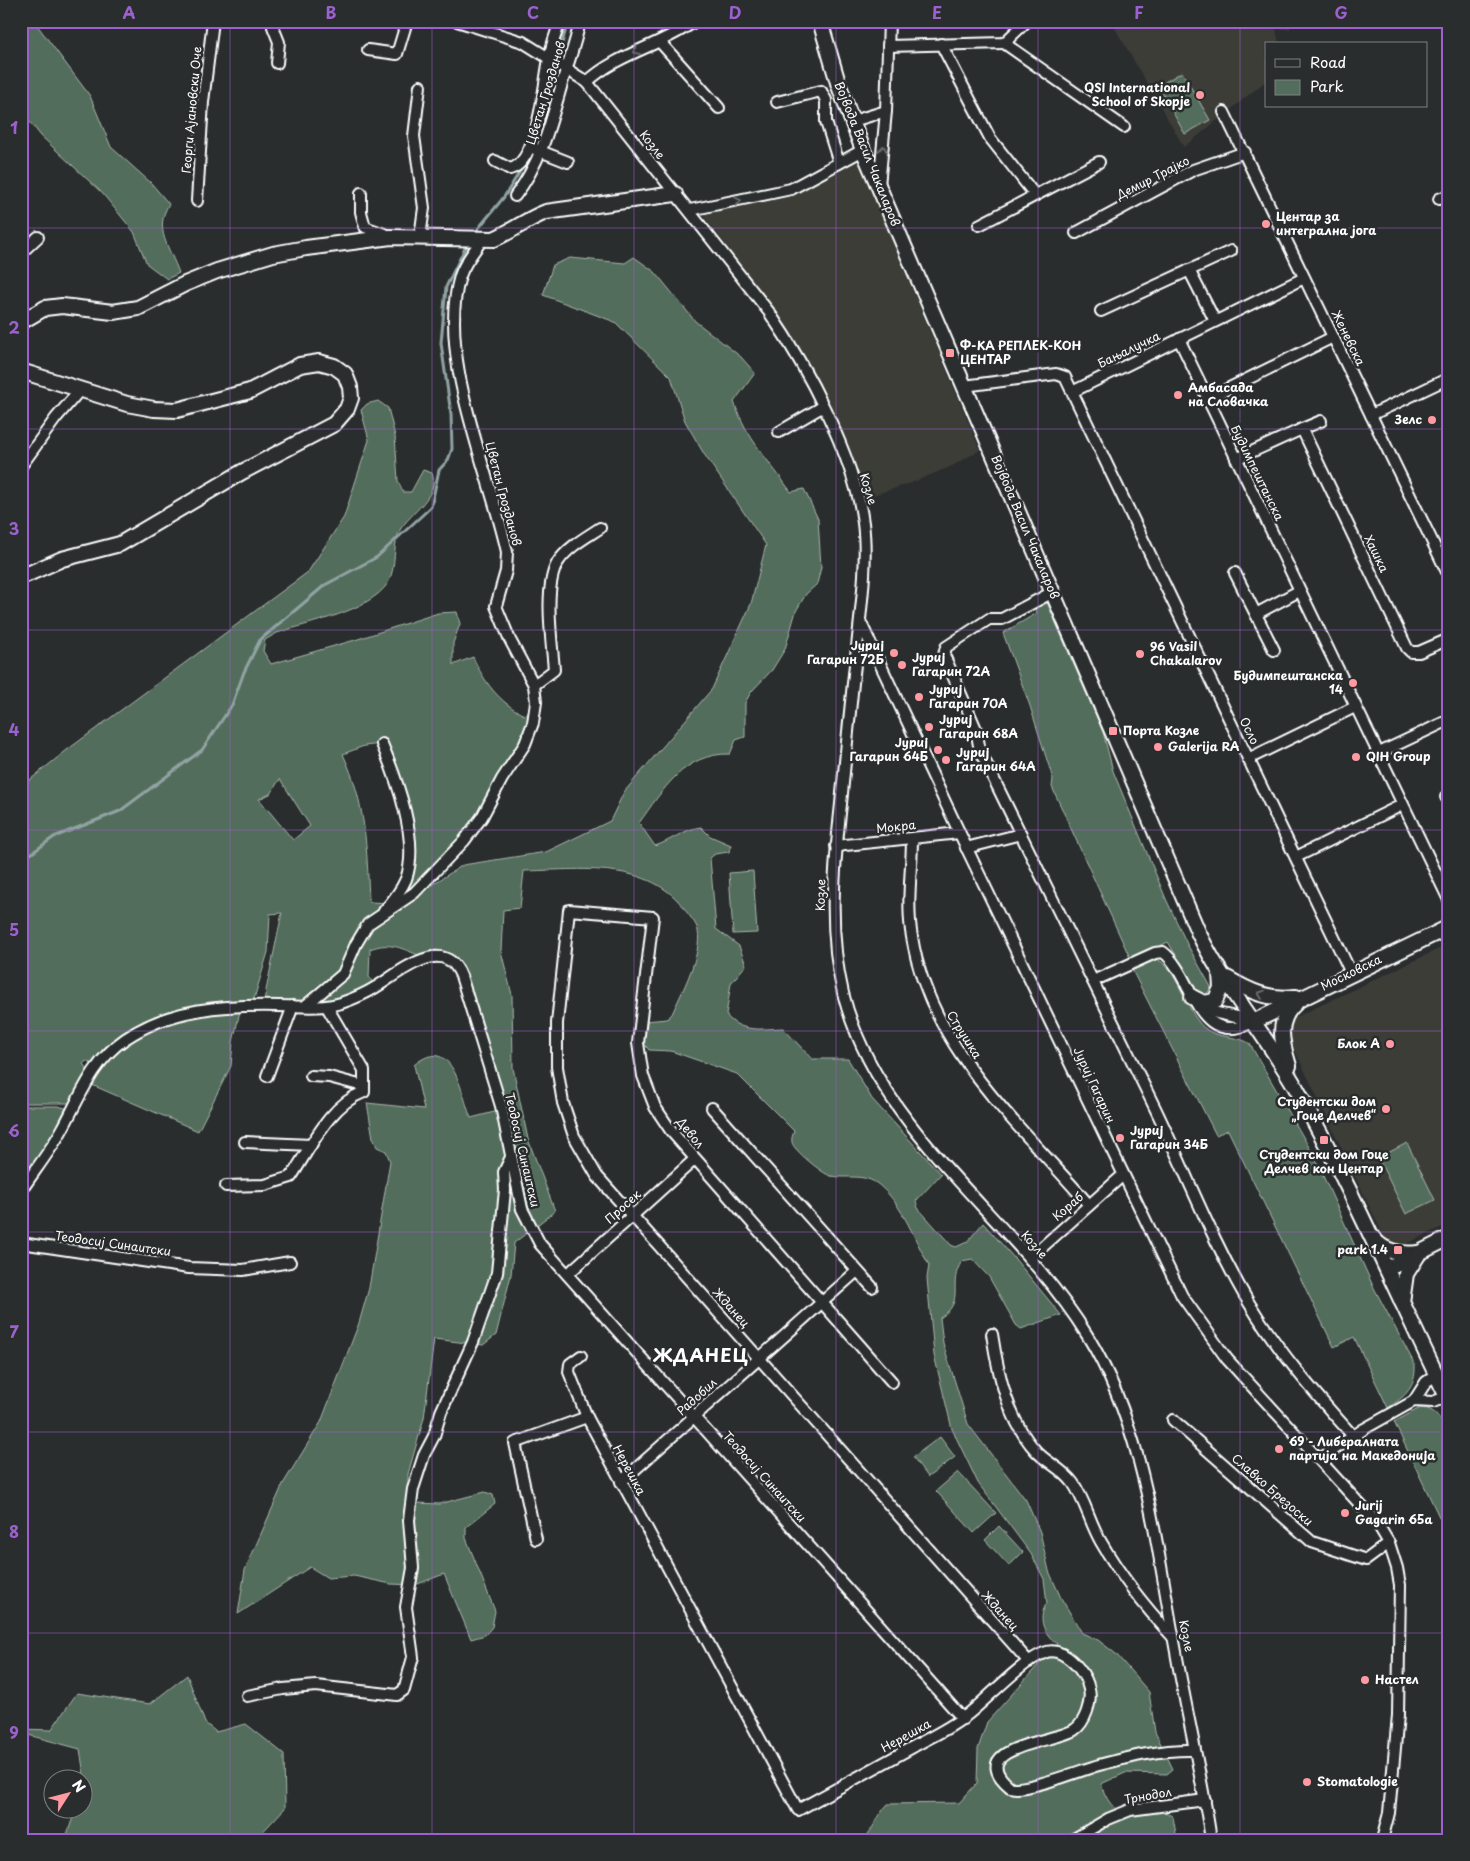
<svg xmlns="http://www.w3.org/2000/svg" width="1470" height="1861" viewBox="0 0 1470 1861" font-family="'Playpen Sans',sans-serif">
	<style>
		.built { fill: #3e3c39 }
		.green { fill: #536d5c; stroke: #a9b6ae; fill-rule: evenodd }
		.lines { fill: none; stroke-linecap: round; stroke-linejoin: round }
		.stream { stroke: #91a3a4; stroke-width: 3 }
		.street-casing { stroke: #fff; stroke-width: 14 }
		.secondary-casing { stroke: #fff; stroke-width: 18 }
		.street { stroke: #2a2d2e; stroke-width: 10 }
		.secondary { stroke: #2a2d2e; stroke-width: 14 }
		.oneway { stroke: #6a6c6d }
		.grid { fill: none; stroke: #9c61cf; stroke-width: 1; stroke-opacity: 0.55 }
		.poi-dot { fill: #ff9aa2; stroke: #2a2d2e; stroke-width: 2 }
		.labels { text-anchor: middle; stroke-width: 5; stroke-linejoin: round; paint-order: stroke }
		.poi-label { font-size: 12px; font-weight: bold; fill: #fff; stroke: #2a2d2e; text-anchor: start }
		.street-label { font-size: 12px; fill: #fff; stroke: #2a2d2e }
		.district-label { font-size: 18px; font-weight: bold; letter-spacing: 1px; fill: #fff; stroke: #2a2d2e }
		.neatline { fill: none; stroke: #9c61cf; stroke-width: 2 }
		.grid-label { font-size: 16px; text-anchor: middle; font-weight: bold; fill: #9c61cf }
	</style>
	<rect width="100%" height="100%" fill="#2a2d2e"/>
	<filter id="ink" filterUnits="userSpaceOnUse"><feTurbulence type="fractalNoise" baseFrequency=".02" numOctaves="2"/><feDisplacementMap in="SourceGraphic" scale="10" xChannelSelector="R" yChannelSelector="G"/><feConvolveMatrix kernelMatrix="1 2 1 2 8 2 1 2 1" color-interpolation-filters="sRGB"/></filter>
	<g filter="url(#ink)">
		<g class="built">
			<path d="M1117,21H1290V29H1276L1279,44H1266V81L1184,147L1112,23Z"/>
			<path d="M854,161L859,163L980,450L952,466L911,483L864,498L856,471L800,351L774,310L703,215L714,210L737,207L791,194Z"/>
			<path d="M1449,944V1224L1399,1247L1386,1241L1289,1038L1288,1028L1292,1019Z"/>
		</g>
		<g class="green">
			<path d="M21,21H34L90,96L111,147L151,183L169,204C153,230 170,247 179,273L167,279L147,264L134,232L102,193L41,136L21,111Z"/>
			<path d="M1182,72L1210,120L1185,134L1158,86Z"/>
			<path d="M634,257L655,272L695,321L741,357L755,373L734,402C746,438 770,462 791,492L804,489L818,519L821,567L817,584L806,594L796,611L785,649L772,670L751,692L745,703V737L736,740L730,754C684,753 663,790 639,823L655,846C671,841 684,829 701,827L710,836L731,845L729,852L715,854L710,858L716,929L739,946L746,965L731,983L726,1015C740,1033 762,1029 783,1028L812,1059H848L872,1099L941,1174L916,1201L918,1208L951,1245L956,1247L967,1242L983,1223L1015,1259L1061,1315L1021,1329L1016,1325L989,1277L972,1259L962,1261C946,1285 967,1300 940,1318L943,1343L968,1424L1026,1500L1040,1532L1049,1571L1061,1598L1082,1633L1098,1640L1116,1654L1149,1692L1155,1732L1173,1769L1167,1774L1125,1773L1101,1784C1117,1835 1145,1795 1173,1817L1177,1840H863C874,1829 877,1815 888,1804L959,1803L977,1783L978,1749L987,1722L1057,1644C1043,1633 1037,1618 1047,1603L1044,1579L1031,1554L978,1483L952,1429L934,1355L927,1278L929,1265C914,1240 903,1204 879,1185C864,1173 848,1179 831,1176C824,1175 792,1149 792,1142C791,1139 793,1134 794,1131L737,1074L671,1051L649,1050L643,1042L645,1021L667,1019L672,1014C682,992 702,954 698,931C697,924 690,917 686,911C651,859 578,870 524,871L520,908L503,910L501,951L512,995L513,1068L528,1139L555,1211L514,1243L511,1275L496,1335L483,1345L434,1339L424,1418L408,1474V1494L417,1503L439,1504L485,1492L493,1495L495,1504L466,1527V1538L495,1611L492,1627L485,1635L471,1639L444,1574L415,1585L391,1584L354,1576L328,1578L310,1567L238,1614L245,1570L283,1484L321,1422L359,1323L369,1288L390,1161L386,1151L377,1147L373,1138L367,1103L424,1109L414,1065C453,1032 461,1094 471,1118L502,1110L453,963C445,961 435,961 426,958C406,951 392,940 370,949L369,977L374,984L347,1001L263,1005L282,913L270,914L268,952L254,999L182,1009L110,1046L92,1064L86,1061L83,1064L88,1070L70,1103H21V787L67,750L308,572L344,517L369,440L361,410L367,404L378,401L388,408L395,436L398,481L403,492H411L423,470L432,473C440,496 410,513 400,530C392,544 397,567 388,583C370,611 308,623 277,633L265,640L263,651L271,664L355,640L438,613L457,612L460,624L453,643V665L473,657C484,682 499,702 524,715L535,709L533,723L495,795L422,891L463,865L546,852L610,821L624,792L712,689L751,604L766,545L704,454L685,421L671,377L615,322L543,295L553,265L570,258L625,263ZM382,744L410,844L401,889L391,903L369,902C367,848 366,804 343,754L364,746ZM280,779L310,826L293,840L259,799L270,794Z"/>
			<path d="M1046,600L1103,732L1113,771L1166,899L1187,944L1211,987L1207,994L1202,995L1198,992L1168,942L1131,960L1052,787L1053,779L1030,706L1003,633L1037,613L1034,606Z"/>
			<path d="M753,871L757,933L733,934L729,873Z"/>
			<path d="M1155,959C1173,962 1186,1006 1198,1021C1213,1042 1236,1033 1250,1044L1314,1156L1373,1286L1415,1365C1416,1388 1405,1396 1388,1408L1354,1337L1334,1347L1228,1130L1216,1135L1132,970Z"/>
			<path d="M240,1011L233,1042L231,1066L198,1131L92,1085C122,1031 182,1013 240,1011Z"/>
			<path d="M21,1106H58L72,1110L21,1191Z"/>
			<path d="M1407,1143L1435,1200L1406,1214L1378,1158Z"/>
			<path d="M1420,1408C1460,1407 1449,1493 1449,1520L1442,1523L1394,1422Z"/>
			<path d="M940,1437L955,1457L928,1477L913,1457Z"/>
			<path d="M958,1472L996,1513L974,1533L936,1491Z"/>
			<path d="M999,1526L1023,1552L1009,1566L985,1540Z"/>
			<path d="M187,1675L205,1723L216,1732L246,1724L284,1754L285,1808L255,1840H65L76,1809L82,1808L83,1790L85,1782L80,1749L21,1733V1729L51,1730L77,1693L150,1704Z"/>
		</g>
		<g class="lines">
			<g class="stream">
				<path d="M547,98L568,21"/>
				<path d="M473,235L504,197L524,165"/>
				<path d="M21,861L54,837L120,811L202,750L232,705L244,672L260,640L325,585L377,557L431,507L439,470L448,460L452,449L451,414L441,343L446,287L468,242"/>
			</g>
			<g class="street-casing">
				<g id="street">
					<path d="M274,21L273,27L279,42L277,63"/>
					<path d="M457,21L523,42L587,82L769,312C806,366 855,458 863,523C868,561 861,608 857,647C851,699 846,751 841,804C834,868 828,930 843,993C878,1134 1014,1216 1087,1335C1145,1429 1156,1545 1176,1652C1187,1715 1202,1777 1211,1840"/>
					<path d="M660,42L719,108"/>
					<path d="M1004,43L1124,127"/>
					<path d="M941,44L990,138L1035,195"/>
					<path d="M888,46L1004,43L1027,21"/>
					<path d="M368,50L397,54L407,21"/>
					<path d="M587,82C618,53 661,46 695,21"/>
					<path d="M420,86L414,136L424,208L420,237"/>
					<path d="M777,102L821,91L826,100V122L839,163"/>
					<path d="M1224,112L1449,576"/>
					<path d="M853,121L886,111"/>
					<path d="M535,149L568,162"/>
					<path d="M495,161L510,169C538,163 544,83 549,59C551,46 556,34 560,21"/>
					<path d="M879,186L886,111L889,21"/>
					<path d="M361,193V212L365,227L390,236"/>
					<path d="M515,196C542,161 551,122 563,80C569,60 576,42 580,21"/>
					<path d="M1439,199L1449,195"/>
					<path d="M197,201L203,102L213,21"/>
					<path d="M690,210L791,189L863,150"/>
					<path d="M979,225L1099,162"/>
					<path d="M1076,233L1193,170L1245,152"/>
					<path d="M482,240C474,251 464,263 460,276C436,356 490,472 507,552L506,571L496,606L510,640L534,685L554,670C552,642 543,586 558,562C568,547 585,538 600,528"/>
					<path d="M21,253L38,237"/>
					<path d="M1189,270L1215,321"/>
					<path d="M1101,311L1231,251"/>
					<path d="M1179,339L1449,900"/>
					<path d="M964,386L1056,374L1065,377L1351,973"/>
					<path d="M1072,392L1304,278"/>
					<path d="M1207,399L1333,337"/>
					<path d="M1371,415L1449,378"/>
					<path d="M1302,429L1321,421"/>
					<path d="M779,432L822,407"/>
					<path d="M1236,459L1302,429L1407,648L1411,652H1419L1449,639"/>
					<path d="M21,466L56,418L80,390"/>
					<path d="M1235,573L1274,650"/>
					<path d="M1053,592L1002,619H989L946,647L944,655L976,729L980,751C1038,870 1096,989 1155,1108C1186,1172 1212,1241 1249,1303C1278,1351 1316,1395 1353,1436"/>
					<path d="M1256,614L1299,591"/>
					<path d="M860,621L969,853L1182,1296L1227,1359L1377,1523L1389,1543L1397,1568L1400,1585L1398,1715L1389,1813L1382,1840"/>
					<path d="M382,744C397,780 420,841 406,879C401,891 392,902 384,911"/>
					<path d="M1377,754L1449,720"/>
					<path d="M1248,759L1355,707"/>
					<path d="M1446,797L1449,795"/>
					<path d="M912,838C912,870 906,905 912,937C930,1049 1019,1123 1089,1205"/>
					<path d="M836,846L959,833"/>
					<path d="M966,848L1021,834"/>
					<path d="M1296,857L1402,805"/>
					<path d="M1093,981L1155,953L1163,952C1194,975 1196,1052 1255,1021"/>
					<path d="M305,1006L343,974L356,944L368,924L414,893L464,841L482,817L502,779L525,744L533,723L536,702L534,685"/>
					<path d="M1200,1007L1217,1013L1255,1021"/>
					<path d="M267,1076L293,1006"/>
					<path d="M311,1076L329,1077L363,1086"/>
					<path d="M712,1108L872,1287"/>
					<path d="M245,1142L311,1145"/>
					<path d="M226,1186L265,1185L291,1177C311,1147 329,1105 364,1092V1070L327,1007"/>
					<path d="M21,1191C35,1170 51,1150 63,1128C81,1095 93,1061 125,1039C170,1008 225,1005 278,1006C299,1006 321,1009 341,1003C353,999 365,994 376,987C398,974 444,933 461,976L501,1106L522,1209L540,1244L963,1719"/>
					<path d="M21,1243L189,1268L243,1270L290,1262"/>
					<path d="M1030,1258L1123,1175"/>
					<path d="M568,1274L695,1159"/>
					<path d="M992,1334C998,1374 1008,1420 1036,1451C1047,1463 1063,1469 1073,1483C1085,1500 1090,1523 1101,1542C1120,1575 1145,1607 1172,1636"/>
					<path d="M581,1356L570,1364L569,1372L587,1417L798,1810C836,1789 874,1768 911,1748C932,1736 955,1726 973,1710C991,1695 1023,1661 1044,1653C1050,1650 1056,1651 1062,1654C1075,1661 1086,1675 1089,1689C1092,1702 1085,1723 1074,1730C1056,1742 962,1747 1010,1787C1024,1793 1081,1770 1099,1765C1130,1757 1162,1749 1194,1750"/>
					<path d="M892,1382L671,1131L655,1107L643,1076L638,1043L653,917L569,910L557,1023V1067L563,1103L574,1136L597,1176L1029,1662"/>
					<path d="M1414,1401L1426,1382L1436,1375"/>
					<path d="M1173,1420L1312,1542L1366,1560L1389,1543"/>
					<path d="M1320,1459L1364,1429L1414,1401L1433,1402L1446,1397"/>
					<path d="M621,1482L857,1271"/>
					<path d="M536,1539L515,1443L587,1417"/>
					<path d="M247,1696L283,1689L316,1686L397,1695L404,1690L413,1657L406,1607L413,1568L409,1520L413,1489L424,1455L434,1436L441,1412L473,1342L497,1273L505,1190L504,1172L511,1157"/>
					<path d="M1072,1840L1108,1819L1130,1810L1205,1800"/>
				</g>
			</g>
			<g class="secondary-casing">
				<g id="secondary">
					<path d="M820,21L839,86L863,150L1199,934C1226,989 1266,1035 1296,1088C1353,1190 1398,1297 1449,1401"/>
					<path d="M21,322L45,308L62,306L113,312L138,308L185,284L217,271L273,254L306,248L391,237L494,239C513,231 527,219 546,212L675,194"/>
					<path d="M21,371L127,404L154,409L177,410L250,391L300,365L319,362L334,366L345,374L350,387L351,398L347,409L334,424L242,472L120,544L62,559L21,577"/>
					<path d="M1227,978C1249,991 1270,1001 1296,997"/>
					<path d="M1192,997L1204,1003L1215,1001L1221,988L1220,973"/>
					<path d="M1255,1021L1449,927"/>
					<path d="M1289,1066C1282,1043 1275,1021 1296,1003"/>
					<path d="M1374,1239C1384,1252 1402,1255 1418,1253"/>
					<path d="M1387,1269L1449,1238"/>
					<path d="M1402,1302L1406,1274L1418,1255"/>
				</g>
			</g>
			<use href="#street" class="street"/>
			<use href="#secondary" class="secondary"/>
		</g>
		<defs><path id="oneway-chevron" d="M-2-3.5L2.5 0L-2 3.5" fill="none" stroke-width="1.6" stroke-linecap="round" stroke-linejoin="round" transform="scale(1.25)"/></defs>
		<g class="oneway">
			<use href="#oneway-chevron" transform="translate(636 51) rotate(158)"/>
			<use href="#oneway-chevron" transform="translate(883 149) rotate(-84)"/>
			<use href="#oneway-chevron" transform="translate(738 201) rotate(-10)"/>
			<use href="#oneway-chevron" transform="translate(1261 994) rotate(-161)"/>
		</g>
	</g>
	<path class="grid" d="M230,21V1840M432,21V1840M634,21V1840M836,21V1840M1038,21V1840M1240,21V1840M21,228H1449M21,429H1449M21,630H1449M21,830H1449M21,1031H1449M21,1232H1449M21,1432H1449M21,1633H1449"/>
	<g class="poi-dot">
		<circle cx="1200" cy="95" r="5"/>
		<circle cx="1266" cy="224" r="5"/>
		<rect x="945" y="348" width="10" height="10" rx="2.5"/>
		<circle cx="1178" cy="395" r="5"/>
		<circle cx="1432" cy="420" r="5"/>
		<circle cx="894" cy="653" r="5"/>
		<circle cx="1140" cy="654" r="5"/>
		<circle cx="902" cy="665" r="5"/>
		<circle cx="1353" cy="683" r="5"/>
		<circle cx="919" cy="697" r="5"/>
		<circle cx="929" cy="727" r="5"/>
		<rect x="1108" y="726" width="10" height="10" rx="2.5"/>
		<circle cx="1158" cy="747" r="5"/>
		<circle cx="938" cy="750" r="5"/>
		<circle cx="1356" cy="757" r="5"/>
		<circle cx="946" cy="760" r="5"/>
		<circle cx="1390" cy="1044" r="5"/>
		<circle cx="1386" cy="1109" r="5"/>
		<circle cx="1120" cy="1138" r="5"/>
		<rect x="1319" y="1135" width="10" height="10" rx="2.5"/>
		<rect x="1393" y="1245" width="10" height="10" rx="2.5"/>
		<circle cx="1279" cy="1449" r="5"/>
		<circle cx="1345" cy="1513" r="5"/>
		<circle cx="1365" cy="1680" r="5"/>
		<circle cx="1307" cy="1782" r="5"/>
	</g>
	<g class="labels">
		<g class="poi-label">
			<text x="1190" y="92" text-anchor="end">QSI International<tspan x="1190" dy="14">School of Skopje</tspan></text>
			<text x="1276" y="221">Центар за<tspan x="1276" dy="14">интегрална јога</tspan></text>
			<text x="960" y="350">Ф-КА РЕПЛЕК-КОН<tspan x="960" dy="14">ЦЕНТАР</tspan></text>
			<text x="1188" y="392">Амбасада<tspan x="1188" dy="14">на Словачка</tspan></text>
			<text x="1422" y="424" text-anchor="end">Зелс</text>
			<text x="884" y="650" text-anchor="end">Јуриј<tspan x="884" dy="14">Гагарин 72Б</tspan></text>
			<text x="1150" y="651">96 Vasil<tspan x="1150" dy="14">Chakalarov</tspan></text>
			<text x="912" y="662">Јуриј<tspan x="912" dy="14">Гагарин 72А</tspan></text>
			<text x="1343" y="680" text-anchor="end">Будимпештанска<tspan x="1343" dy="14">14</tspan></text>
			<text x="929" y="694">Јуриј<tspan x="929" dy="14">Гагарин 70А</tspan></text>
			<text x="939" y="724">Јуриј<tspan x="939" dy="14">Гагарин 68А</tspan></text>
			<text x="1123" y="735">Порта Козле</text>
			<text x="928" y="747" text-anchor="end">Јуриј<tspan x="928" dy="14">Гагарин 64Б</tspan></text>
			<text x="1168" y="751">Galerija RA</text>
			<text x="956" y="757">Јуриј<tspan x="956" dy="14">Гагарин 64А</tspan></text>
			<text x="1366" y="761">QIH Group</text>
			<text x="1380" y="1048" text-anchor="end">Блок А</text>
			<text x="1376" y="1106" text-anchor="end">Студентски дом<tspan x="1376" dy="14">„Гоце Делчев“</tspan></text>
			<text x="1130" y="1135">Јуриј<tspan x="1130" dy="14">Гагарин 34Б</tspan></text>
			<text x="1324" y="1159" text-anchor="middle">Студентски дом Гоце<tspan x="1324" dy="14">Делчев кон Центар</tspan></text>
			<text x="1388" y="1254" text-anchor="end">park 1.4</text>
			<text x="1289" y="1446">69 - Либералната<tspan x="1289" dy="14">партија на Македонија</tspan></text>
			<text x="1355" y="1510">Jurij<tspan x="1355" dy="14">Gagarin 65a</tspan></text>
			<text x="1375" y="1684">Настел</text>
			<text x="1317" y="1786">Stomatologie</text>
		</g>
		<g class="street-label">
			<text transform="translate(546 93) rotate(-73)" y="4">Цветан Грозданов</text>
			<text transform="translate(192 110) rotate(-85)" y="4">Георги Ајановски Оче</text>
			<text transform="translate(652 145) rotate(52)" y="4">Козле</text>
			<text transform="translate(867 154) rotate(68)" y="4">Војвода Васил Чакаларов</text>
			<text transform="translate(1153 178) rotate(-27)" y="4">Демир Трајко</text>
			<text transform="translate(1348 338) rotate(64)" y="4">Женевска</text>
			<text transform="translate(1129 350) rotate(-26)" y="4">Бањалучка</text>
			<text transform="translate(1257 473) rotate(64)" y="4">Будимпештанска</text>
			<text transform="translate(868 489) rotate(73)" y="4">Козле</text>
			<text transform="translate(503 494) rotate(75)" y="4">Цветан Грозданов</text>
			<text transform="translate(1025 527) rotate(67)" y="4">Војвода Васил Чакаларов</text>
			<text transform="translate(1376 554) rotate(64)" y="4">Хашка</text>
			<text transform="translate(1249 731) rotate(64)" y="4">Осло</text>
			<text transform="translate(896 827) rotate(-6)" y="4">Мокра</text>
			<text transform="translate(821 895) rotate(-88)" y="4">Козле</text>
			<text transform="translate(1351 973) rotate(-26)" y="4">Московска</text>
			<text transform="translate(964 1035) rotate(58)" y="4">Струшка</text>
			<text transform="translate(1094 1085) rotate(65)" y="4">Јуриј Гагарин</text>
			<text transform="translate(690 1133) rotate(51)" y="4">Девол</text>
			<text transform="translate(522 1150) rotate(77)" y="4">Теодосиј Синаитски</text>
			<text transform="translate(623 1207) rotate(-42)" y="4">Просек</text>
			<text transform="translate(1068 1207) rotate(-41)" y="4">Кораб</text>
			<text transform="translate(113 1244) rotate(8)" y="4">Теодосиј Синаитски</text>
			<text transform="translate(1034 1245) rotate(49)" y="4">Козле</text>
			<text transform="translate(731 1308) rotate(48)" y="4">Жданец</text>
			<text transform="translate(697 1397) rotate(-42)" y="4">Радобил</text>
			<text transform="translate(629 1470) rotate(62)" y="4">Нерешка</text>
			<text transform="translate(764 1477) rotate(48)" y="4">Теодосиј Синаитски</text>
			<text transform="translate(1272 1490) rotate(41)" y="4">Славко Брезоски</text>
			<text transform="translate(1000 1611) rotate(48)" y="4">Жданец</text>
			<text transform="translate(1186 1636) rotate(79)" y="4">Козле</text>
			<text transform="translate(906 1736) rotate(-29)" y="4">Нерешка</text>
			<text transform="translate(1148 1796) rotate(-10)" y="4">Трнодол</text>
		</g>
		<g class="district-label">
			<text x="701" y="1362">ЖДАНЕЦ</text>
		</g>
	</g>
	<rect width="1470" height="1861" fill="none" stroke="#2a2d2e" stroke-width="55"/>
	<rect x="1265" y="42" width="162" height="65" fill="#2a2d2e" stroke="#7f8182"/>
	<rect x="1275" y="59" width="25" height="8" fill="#2a2d2e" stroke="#7f8182"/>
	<text x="1310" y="68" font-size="15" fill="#ffffff">Road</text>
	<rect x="1275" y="80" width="25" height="15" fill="#536d5c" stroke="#7f8182"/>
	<text x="1310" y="92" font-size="15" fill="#ffffff">Park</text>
	<g transform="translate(68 1794) rotate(54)"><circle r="24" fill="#2a2d2e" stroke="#7f8182"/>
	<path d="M0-4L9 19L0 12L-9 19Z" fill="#ff9aa2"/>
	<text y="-8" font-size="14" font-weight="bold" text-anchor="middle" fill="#ffffff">N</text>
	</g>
	<rect x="28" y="28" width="1414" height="1806" class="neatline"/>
	<g class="grid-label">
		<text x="129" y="19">A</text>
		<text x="331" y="19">B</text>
		<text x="533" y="19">C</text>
		<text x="735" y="19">D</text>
		<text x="937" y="19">E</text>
		<text x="1139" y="19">F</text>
		<text x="1341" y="19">G</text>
		<text x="14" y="134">1</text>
		<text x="14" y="334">2</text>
		<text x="14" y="535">3</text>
		<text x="14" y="736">4</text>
		<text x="14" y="936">5</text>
		<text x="14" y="1137">6</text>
		<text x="14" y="1338">7</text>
		<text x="14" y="1538">8</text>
		<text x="14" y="1739">9</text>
	</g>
</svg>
